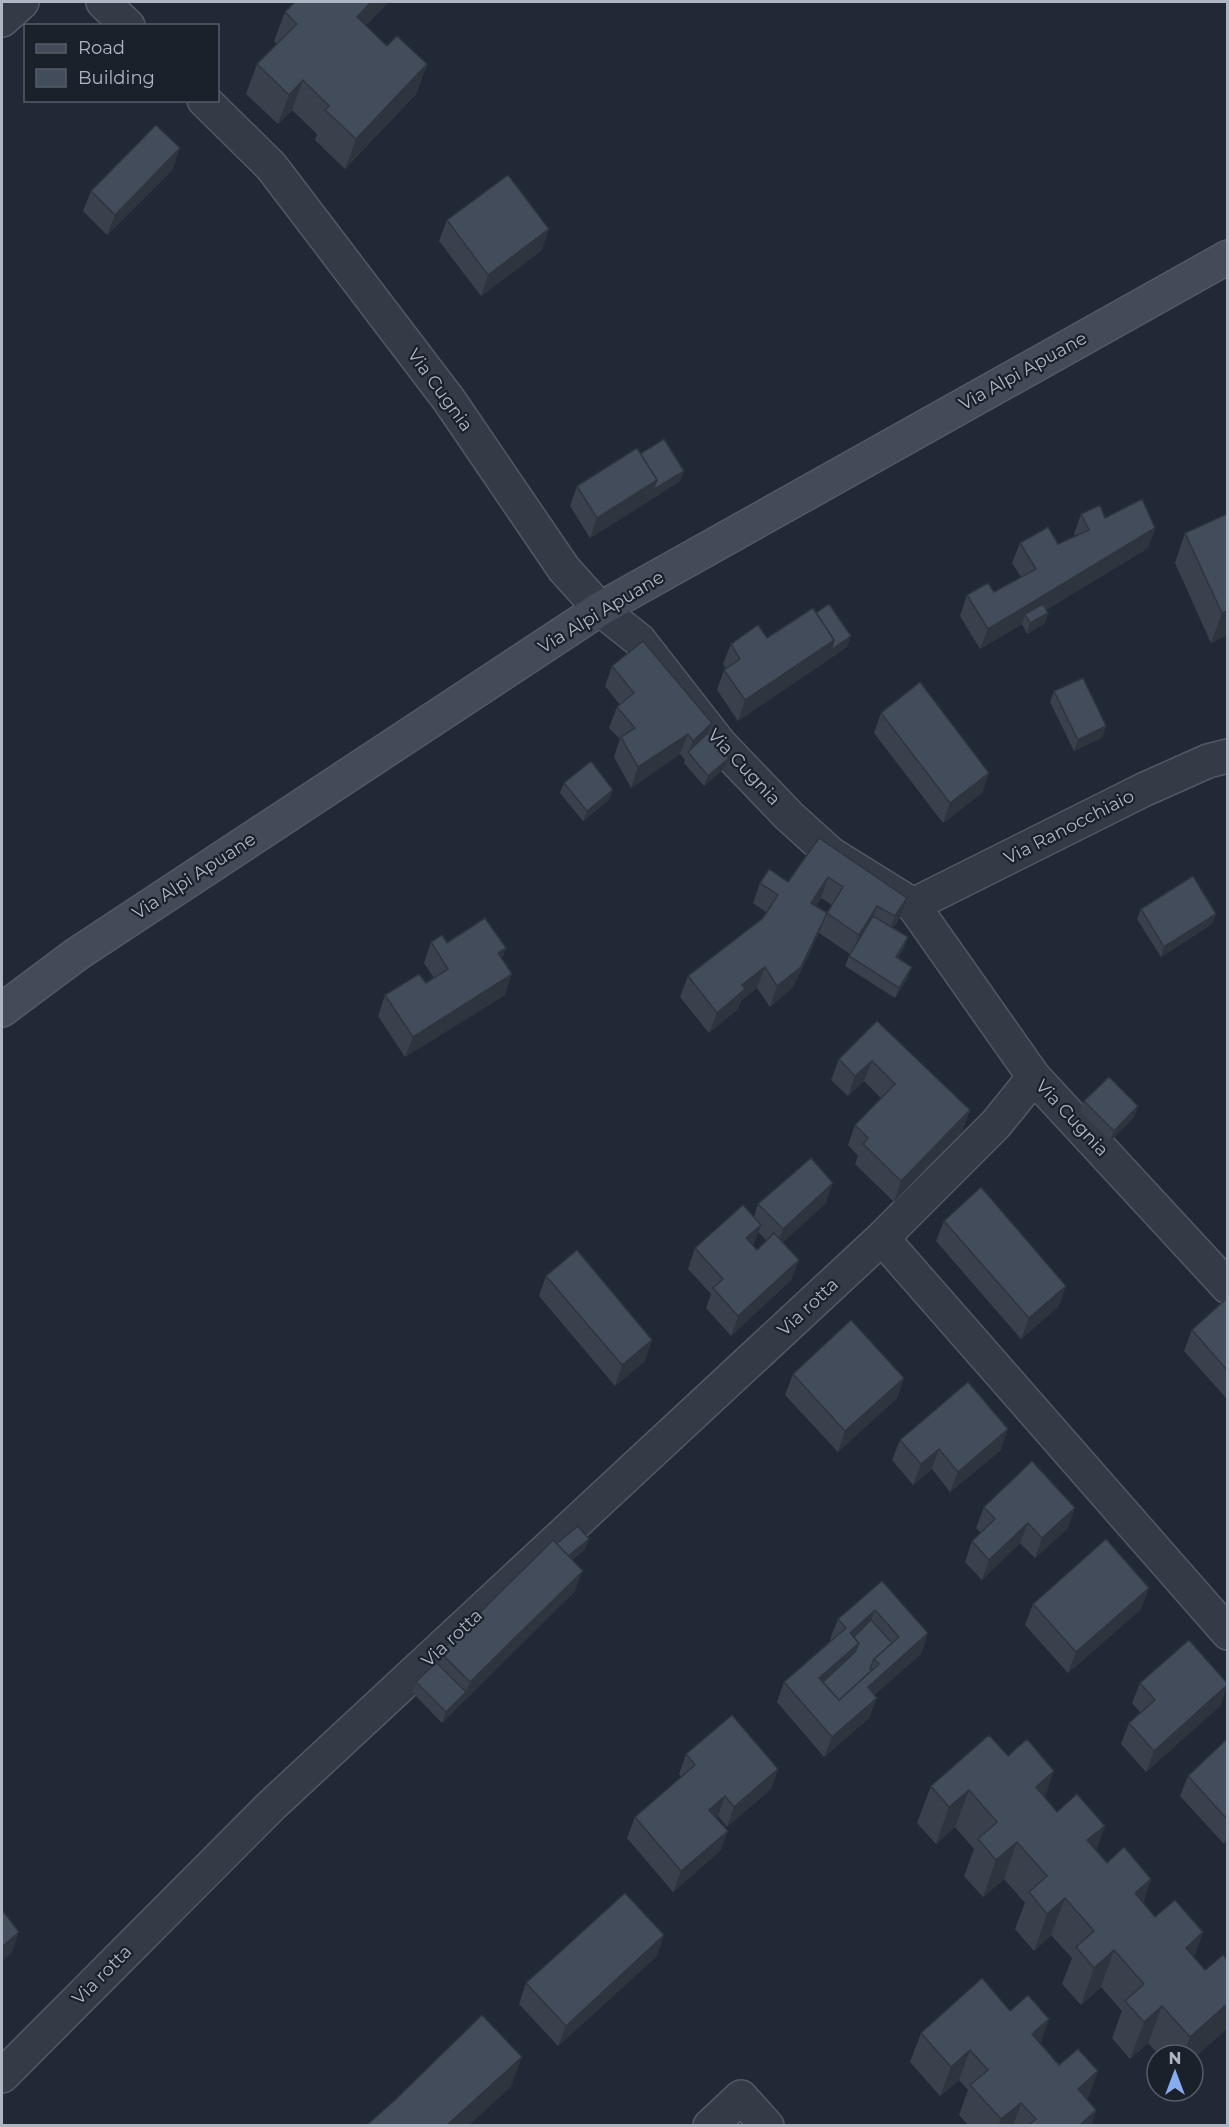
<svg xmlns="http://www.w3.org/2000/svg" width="1229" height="2127" viewBox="0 0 1229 2127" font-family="Montserrat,sans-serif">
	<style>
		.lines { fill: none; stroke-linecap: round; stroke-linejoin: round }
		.minor-casing { stroke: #525964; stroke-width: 36 }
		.secondary-casing { stroke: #525964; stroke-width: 36 }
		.minor { stroke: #353b46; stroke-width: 33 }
		.secondary { stroke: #434b59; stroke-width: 33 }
		.wall { fill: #3a414d; fill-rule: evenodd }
		.shaded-wall { fill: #2f353f }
		.building { fill: #434c5a; stroke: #2f353f; stroke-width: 1.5; fill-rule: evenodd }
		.labels { text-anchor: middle; stroke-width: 4.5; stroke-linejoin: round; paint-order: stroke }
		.street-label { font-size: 18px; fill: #afb6c3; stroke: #1b212b }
	</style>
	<rect width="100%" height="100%" fill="#222936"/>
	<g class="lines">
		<g class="minor-casing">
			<g id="minor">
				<path d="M103,2L128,26"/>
				<path d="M2,20L22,2"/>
				<path d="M204,100L271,166L449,400L564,569L600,609L639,640L720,744L789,816L831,854L913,905L1034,1077L1228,1287"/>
				<path d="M913,905L1143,790L1208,761L1228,756"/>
				<path d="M882,1238L1228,1633"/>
				<path d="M2,2076L271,1806L882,1238L996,1124L1034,1077"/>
				<path d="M710,2126L741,2097L767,2126"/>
			</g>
		</g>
		<g class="secondary-casing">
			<path id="secondary" d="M2,1010L77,954L600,609L1228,257"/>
		</g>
		<use href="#minor" class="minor"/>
		<use href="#secondary" class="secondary"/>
	</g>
	<g class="wall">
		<path d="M285,12L366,26L387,46L427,64L416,94L345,169L315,140L317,134L292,110L278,124L246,94L257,64L277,44L274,41Z"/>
		<path d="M173,169L107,235L83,211L91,191Z"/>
		<path d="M447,220L542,250L481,296L439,241Z"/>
		<path d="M640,454L684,471L680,481L590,538L570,506L577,486Z"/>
		<path d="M1081,514L1155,528L1148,548L1046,610L1048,613L1044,624L1027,634L1022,624L980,649L960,616L967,595L994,592L1021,577L1012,563L1020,543L1058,544L1075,536L1074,534Z"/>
		<path d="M1227,514V635L1211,643L1175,563L1185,533Z"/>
		<path d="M816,613L847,647L738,721L717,690L724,670L726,668L723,664L731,644L767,638Z"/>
		<path d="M612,666L712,723L708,733L725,768L704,786L684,763L685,760L680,754L631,788L614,757L620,739L609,728L617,707L620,705L605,686Z"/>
		<path d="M1054,691L1103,737L1074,751L1050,702Z"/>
		<path d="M881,713L989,773L982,793L943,823L874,733Z"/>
		<path d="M564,783L609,800L583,821L560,793Z"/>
		<path d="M819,838L900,918L893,928L908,937L904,947L898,958L908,977L895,998L845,966L850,954L819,933L793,987L770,1007L757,988L741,1001L738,1009L709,1033L680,997L688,976L763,918L767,913L753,903L760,883L788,882ZM821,898L832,905L827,913L816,906Z"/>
		<path d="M1141,909L1212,924L1161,957L1137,919Z"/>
		<path d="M431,942L506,948L502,959L505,995L405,1057L378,1016L385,995L426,983L434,978L424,963Z"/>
		<path d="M877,1021L970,1110L962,1131L894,1202L855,1164L858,1156L848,1145L855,1125L881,1098L864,1081L848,1096L831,1080L839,1059Z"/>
		<path d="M1084,1101L1138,1106L1134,1117L1110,1141L1081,1112Z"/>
		<path d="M826,1203L783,1242L799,1260L791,1280L731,1336L706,1308L711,1294L688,1269L695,1248L754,1217L758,1204ZM758,1232L767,1241L757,1250L753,1246Z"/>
		<path d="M944,1221L1059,1306L1021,1339L936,1241Z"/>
		<path d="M546,1276L652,1340L645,1361L615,1386L539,1296Z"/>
		<path d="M1227,1298V1399L1184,1351L1192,1330Z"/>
		<path d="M793,1374L904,1378L897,1398L838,1452L785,1395Z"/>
		<path d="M900,1440L1001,1450L950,1492L932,1469L913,1485L892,1460Z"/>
		<path d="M984,1507L1068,1528L1035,1558L1020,1543L982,1580L965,1562L972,1541L981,1533L976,1528Z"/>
		<path d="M589,1539L585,1549L572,1560L575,1591L442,1723L412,1692L416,1682L436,1662L440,1652L556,1544Z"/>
		<path d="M882,1581L928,1633L921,1654L874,1695L869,1718L824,1757L777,1702L784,1682L831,1640L830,1639L838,1619Z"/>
		<path d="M1033,1604L1141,1609L1068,1673L1025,1625Z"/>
		<path d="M1140,1683L1221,1705L1146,1772L1121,1744L1129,1723L1141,1713L1132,1703Z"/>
		<path d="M1227,1739V1841L1224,1844L1180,1796L1188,1776Z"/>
		<path d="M686,1754L778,1769L771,1789L727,1827L718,1816L716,1818L728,1831L720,1851L673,1892L627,1838L635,1817L681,1777L679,1774Z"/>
		<path d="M931,1786L1045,1797L1057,1812L1105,1826L1096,1850L1107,1863L1151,1879L1143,1903L1155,1917L1203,1932L1194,1957L1193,2055H1159L1148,2043L1130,2059L1112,2038L1122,2011L1101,1987L1081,2005L1062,1984L1072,1958L1051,1935L1034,1951L1015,1929L1025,1903L1004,1879L983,1897L964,1876L974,1849L955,1827L936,1844L917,1823Z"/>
		<path d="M657,1956L558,2046L519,2004L526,1983Z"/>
		<path d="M1010,2011L1049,2019L1040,2044L1059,2065L1098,2071L1087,2100L1096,2110L1091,2126H969L959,2115L968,2090L959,2080L940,2096L910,2062L921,2033Z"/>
	</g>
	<g class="shaded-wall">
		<path d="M371,2H389L346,46L357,17Z"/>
		<path d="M427,64L416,94L345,169L356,139Z"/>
		<path d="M303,80L292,110L278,124L289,95Z"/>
		<path d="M180,148L173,169L107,235L115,215Z"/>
		<path d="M549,229L542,250L481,296L488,275Z"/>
		<path d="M684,471L680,481L649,501L653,490Z"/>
		<path d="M657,480L649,501L590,538L597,518Z"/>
		<path d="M1155,528L1148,548L1029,620L1025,614L1022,624L980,649L988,629Z"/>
		<path d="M1227,611V635L1211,643L1222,613Z"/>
		<path d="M1048,613L1044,624L1027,634L1030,623Z"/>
		<path d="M851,636L847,647L738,721L745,700L834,640Z"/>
		<path d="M712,723L704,743L688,753L693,741Z"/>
		<path d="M1106,726L1103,737L1074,751L1078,740Z"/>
		<path d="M688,734L680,754L631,788L638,767Z"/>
		<path d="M729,758L725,768L704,786L708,776Z"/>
		<path d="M989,773L982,793L943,823L950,803Z"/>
		<path d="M613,790L609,800L583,821L587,811Z"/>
		<path d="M828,877L821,898L804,924L811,903Z"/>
		<path d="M907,898L900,918L887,937L895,916Z"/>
		<path d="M877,906L870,926L852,956L859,935Z"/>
		<path d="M827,913L819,933L793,987L770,1007L777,986Z"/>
		<path d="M1216,914L1212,924L1161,957L1164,947Z"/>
		<path d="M908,937L904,947L892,967L896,957Z"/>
		<path d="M506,948L498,969V953Z"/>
		<path d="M765,967L757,988L741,1001L738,1009L709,1033L717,1013L742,985Z"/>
		<path d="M912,967L908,977L895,998L899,988Z"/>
		<path d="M512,974L505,995L405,1057L413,1037Z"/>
		<path d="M872,1061L864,1081L848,1096L855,1076Z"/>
		<path d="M1138,1106L1134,1117L1110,1141L1114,1131Z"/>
		<path d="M970,1110L962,1131L894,1202L901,1181Z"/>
		<path d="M833,1183L826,1203L775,1249L783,1229Z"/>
		<path d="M761,1225L753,1246L746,1238Z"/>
		<path d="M799,1260L791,1280L731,1336L738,1316Z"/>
		<path d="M1066,1286L1059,1306L1021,1339L1029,1318Z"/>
		<path d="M652,1340L645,1361L615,1386L622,1365Z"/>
		<path d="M904,1378L897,1398L838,1452L845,1431Z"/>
		<path d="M1008,1429L1001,1450L950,1492L958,1472Z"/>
		<path d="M939,1449L932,1469L913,1485L921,1464Z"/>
		<path d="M1075,1508L1068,1528L1035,1558L1042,1538Z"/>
		<path d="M1028,1523L1020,1543L982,1580L989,1560Z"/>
		<path d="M589,1539L585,1549L557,1572L561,1562Z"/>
		<path d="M583,1571L575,1591L442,1723L446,1712L466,1692L470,1682Z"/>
		<path d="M1149,1588L1141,1609L1068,1673L1076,1652Z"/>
		<path d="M875,1610L867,1631L850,1647V1633Z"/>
		<path d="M928,1633L921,1654L860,1708L835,1710Z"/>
		<path d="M859,1643L852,1663L819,1692V1678Z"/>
		<path d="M1227,1685L1221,1705L1146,1772L1154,1751Z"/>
		<path d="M877,1698L869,1718L824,1757L832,1737Z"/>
		<path d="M778,1769L771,1789L727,1827L734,1807Z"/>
		<path d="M1054,1771L1041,1809L1036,1787Z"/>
		<path d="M969,1790L955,1827L936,1844L949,1807Z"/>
		<path d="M725,1796L718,1816L702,1830L709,1810Z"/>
		<path d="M1105,1826L1091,1863L1087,1840Z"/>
		<path d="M728,1831L720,1851L673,1892L681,1871Z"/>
		<path d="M1227,1834V1841L1224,1844Z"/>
		<path d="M1017,1842L1004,1879L983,1897L996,1860Z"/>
		<path d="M1151,1879L1138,1916L1135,1893Z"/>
		<path d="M1065,1898L1051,1935L1034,1951L1047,1914Z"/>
		<path d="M19,1932L12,1953L2,1961V1947Z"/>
		<path d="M1203,1932L1189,1970L1186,1948Z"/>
		<path d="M664,1935L657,1956L558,2046L566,2026Z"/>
		<path d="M1114,1950L1101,1987L1081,2005L1094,1968Z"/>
		<path d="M1227,2004V2029L1193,2059V2055H1183L1190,2037Z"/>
		<path d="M1162,2006L1148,2043L1130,2059L1144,2022Z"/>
		<path d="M1049,2019L1039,2048L1032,2034Z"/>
		<path d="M970,2050L959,2080L940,2096L951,2067Z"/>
		<path d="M522,2057L511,2087L468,2126H446Z"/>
		<path d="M1098,2071L1087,2101L1078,2089Z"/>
		<path d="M1021,2103L1013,2126H998L1001,2119Z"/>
		<path d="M1096,2110L1091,2126H1079Z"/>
	</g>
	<g class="building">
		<path d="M295,2H371L357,17L387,46L397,36L427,64L356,139L325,110L329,106L303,80L289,95L257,64L297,24L285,12Z"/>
		<path d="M156,125L180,148L115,215L91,191Z"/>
		<path d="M508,175L549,229L488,275L447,220Z"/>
		<path d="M664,439L684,471L653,490L657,480L640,454Z"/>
		<path d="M637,448L657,480L597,518L577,486Z"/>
		<path d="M1142,499L1155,528L988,629L967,595L988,583L994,592L1036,569L1020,543L1048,527L1058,544L1089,530L1081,514L1100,505L1105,518Z"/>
		<path d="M1227,514V611L1222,613L1185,533Z"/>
		<path d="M829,604L851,636L831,650L834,640L816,613Z"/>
		<path d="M1043,604L1048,613L1030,623L1025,614Z"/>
		<path d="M813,608L834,640L745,700L724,670L740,659L731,644L758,625L767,638Z"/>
		<path d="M643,641L712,723L693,741L688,734L638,767L621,737L635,728L617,707L634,693L612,666Z"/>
		<path d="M1083,678L1106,726L1078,740L1054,691Z"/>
		<path d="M920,682L989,773L950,803L881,713Z"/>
		<path d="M708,733L729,758L708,776L688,752Z"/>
		<path d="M591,761L613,790L587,811L564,783Z"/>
		<path d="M819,838L907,898L895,916L877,906L859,935L827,913L801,967L777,986L765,967L742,985L745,989L717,1013L688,976L763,918L778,895L760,883L769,869L788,882ZM828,877L843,887L827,913L811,903Z"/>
		<path d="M1193,876L1216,914L1164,947L1141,909Z"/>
		<path d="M873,916L908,937L896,957L912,967L899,988L849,956Z"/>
		<path d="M485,918L506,948L498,953L512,974L413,1037L385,995L419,974L426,983L448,969L431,942L442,935L447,943Z"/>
		<path d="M877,1021L970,1110L901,1181L863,1144L868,1138L855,1125L895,1084L872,1061L855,1076L839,1059Z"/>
		<path d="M1109,1077L1138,1106L1114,1131L1084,1101Z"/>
		<path d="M811,1158L833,1183L783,1229L758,1204Z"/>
		<path d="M981,1187L1066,1286L1029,1318L944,1221Z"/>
		<path d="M743,1205L761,1225L746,1238L757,1250L774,1233L799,1260L738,1316L713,1288L723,1279L695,1248Z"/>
		<path d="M577,1250L652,1340L622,1365L546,1276Z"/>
		<path d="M1227,1298V1370L1192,1330Z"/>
		<path d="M851,1320L904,1378L845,1431L793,1374Z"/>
		<path d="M968,1382L1008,1429L958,1472L939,1449L921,1464L900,1440Z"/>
		<path d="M1032,1461L1075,1508L1042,1538L1028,1523L989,1560L972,1541L995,1519L984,1507Z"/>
		<path d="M578,1526L589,1539L568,1556L556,1544Z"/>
		<path d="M1106,1539L1149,1588L1076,1652L1033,1604Z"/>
		<path d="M553,1540L583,1571L470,1682L440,1652Z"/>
		<path d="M882,1581L928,1633L868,1687L877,1698L832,1737L784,1682L846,1628L838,1619ZM875,1610L899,1637L874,1659L879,1664L839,1700L819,1678L859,1643L850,1633Z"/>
		<path d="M871,1620L892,1643L874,1659L870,1669L872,1670L839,1700L823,1682L855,1652L859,1643L854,1637Z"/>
		<path d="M1189,1640L1227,1683V1685L1154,1751L1129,1723L1155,1700L1140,1683Z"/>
		<path d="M436,1662L466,1692L446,1712L416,1682Z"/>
		<path d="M732,1715L778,1769L734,1807L725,1796L709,1810L728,1831L681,1871L635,1817L695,1765L686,1754Z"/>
		<path d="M989,1735L1008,1756L1027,1739L1054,1771L1036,1787L1057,1812L1077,1794L1105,1826L1087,1840L1107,1863L1124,1847L1151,1879L1135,1893L1155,1917L1175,1900L1203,1932L1186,1948L1205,1970L1223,1955L1227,1960V2004L1190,2037L1162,2006L1144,2022L1125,2001L1144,1984L1114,1950L1094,1968L1076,1947L1094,1931L1065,1898L1047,1914L1029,1892L1047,1876L1017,1842L996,1860L978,1839L997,1822L969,1790L949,1807L931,1786Z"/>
		<path d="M1227,1739V1819L1188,1776Z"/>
		<path d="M625,1893L664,1935L566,2026L526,1983Z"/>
		<path d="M2,1910L19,1932L2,1947Z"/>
		<path d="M982,1978L1010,2011L1028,1995L1049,2019L1032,2034L1059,2065L1078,2049L1098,2071L1078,2089L1096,2110L1079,2126H1028L1036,2119L1021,2103L1001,2119L970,2085L988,2070L970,2050L951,2067L921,2033Z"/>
		<path d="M482,2015L522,2057L446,2126H366L396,2099Z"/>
	</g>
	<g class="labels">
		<g class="street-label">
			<text transform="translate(1023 371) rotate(-29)" y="6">Via Alpi Apuane</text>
			<text transform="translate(440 390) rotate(54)" y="6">Via Cugnia</text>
			<text transform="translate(601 612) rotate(-31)" y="6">Via Alpi Apuane</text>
			<text transform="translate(744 767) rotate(47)" y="6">Via Cugnia</text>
			<text transform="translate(1069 827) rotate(-27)" y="6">Via Ranocchiaio</text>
			<text transform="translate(194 876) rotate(-33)" y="6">Via Alpi Apuane</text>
			<text transform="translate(1072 1118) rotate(47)" y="6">Via Cugnia</text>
			<text transform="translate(808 1307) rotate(-43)" y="6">Via rotta</text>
			<text transform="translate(452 1638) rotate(-43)" y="6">Via rotta</text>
			<text transform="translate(102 1975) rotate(-45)" y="6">Via rotta</text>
		</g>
	</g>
	<rect width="1229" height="2127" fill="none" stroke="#afb6c3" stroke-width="6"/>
	<rect x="24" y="24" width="195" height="78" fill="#1b212b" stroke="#565d68" stroke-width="1.5"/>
	<rect x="36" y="44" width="30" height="9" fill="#434b59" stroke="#565d68" stroke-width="1.5"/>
	<text x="78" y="54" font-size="18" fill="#afb6c3">Road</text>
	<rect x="36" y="69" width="30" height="18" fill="#434c5a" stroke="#565d68" stroke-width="1.5"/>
	<text x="78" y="84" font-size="18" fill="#afb6c3">Building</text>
	<g transform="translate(1175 2073)"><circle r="28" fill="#1b212b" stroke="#565d68" stroke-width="1.5"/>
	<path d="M0-4.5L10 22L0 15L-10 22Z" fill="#89abef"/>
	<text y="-9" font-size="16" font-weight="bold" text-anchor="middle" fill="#afb6c3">N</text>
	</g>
</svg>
